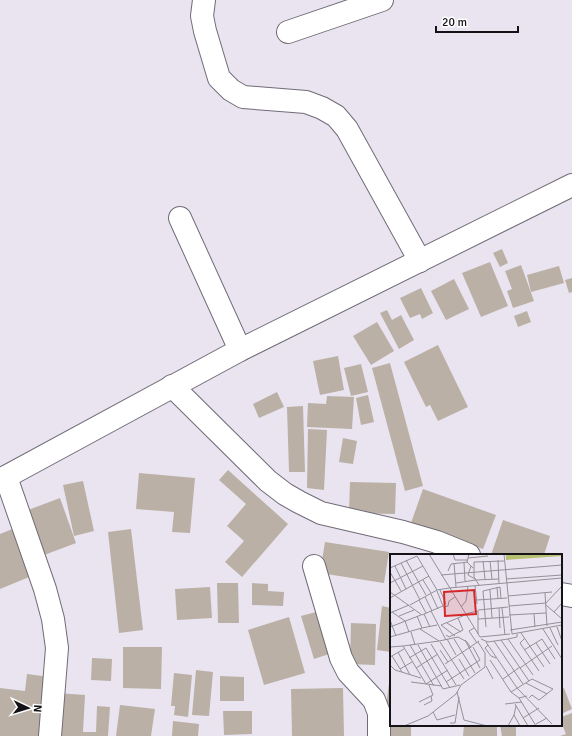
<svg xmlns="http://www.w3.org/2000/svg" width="572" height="736" viewBox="0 0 572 736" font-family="Signika,sans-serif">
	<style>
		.building { fill: #bab0a6 }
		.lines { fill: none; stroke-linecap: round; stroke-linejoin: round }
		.minor-casing { stroke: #706c77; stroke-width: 24 }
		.tertiary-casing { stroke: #706c77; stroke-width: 24 }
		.minor { stroke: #fff; stroke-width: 22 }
		.tertiary { stroke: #fff; stroke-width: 22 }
		.inset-road { fill: none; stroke: #949099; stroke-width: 1 }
		.view { fill: #d62828; fill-opacity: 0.15; stroke: #d62828; stroke-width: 2 }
		.inset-edge { fill: none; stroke: #141217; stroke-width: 2 }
	</style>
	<rect width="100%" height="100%" fill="#e9e4f0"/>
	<g class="building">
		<path d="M502,249L508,263L500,267L493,253Z"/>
		<path d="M490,262L508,306L481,317L462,273Z"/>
		<path d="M521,265L534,301L513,308L507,291L512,289L505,271Z"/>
		<path d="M559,266L564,283L531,292L527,275Z"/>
		<path d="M572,278V292L569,293L565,280Z"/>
		<path d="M454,279L469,309L446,320L431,291Z"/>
		<path d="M421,288L433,313L422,319L420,314L410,318L400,298Z"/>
		<path d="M387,310L392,320L401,315L414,340L399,349L380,313Z"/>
		<path d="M527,311L531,322L518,327L514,316Z"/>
		<path d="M377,322L394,351L371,365L353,336Z"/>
		<path d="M438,345L468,407L438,421L430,405L426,407L404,362Z"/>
		<path d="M338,356L344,390L320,395L313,361Z"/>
		<path d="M390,363L423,486L405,491L372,368Z"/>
		<path d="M361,364L368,392L351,396L344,368Z"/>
		<path d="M277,392L284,407L259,418L253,404Z"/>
		<path d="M368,395L374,422L361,425L356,398Z"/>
		<path d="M327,396L354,397L352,429L307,427L308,403L326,404Z"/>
		<path d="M303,406L305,472H289L287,407Z"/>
		<path d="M308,429L327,430L324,490L307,488Z"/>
		<path d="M343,438L357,441L353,464L339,462Z"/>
		<path d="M228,470L288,524L242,577L225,562L244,541L227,526L246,504L219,480Z"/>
		<path d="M139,473L195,478L190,533L172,532L174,512L136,509Z"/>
		<path d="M83,481L94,531L74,536L63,485Z"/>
		<path d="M350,482L396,483L395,514L349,513Z"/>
		<path d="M423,489L496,515L483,549L411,523Z"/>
		<path d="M60,498L76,543L39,557L23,512Z"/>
		<path d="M503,520L550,536L544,555H491Z"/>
		<path d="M15,528L34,575L0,589V534Z"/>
		<path d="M131,529L143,630L119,633L108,532Z"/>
		<path d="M325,542L389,552L384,583L320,573Z"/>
		<path d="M217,583H238L239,623H218Z"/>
		<path d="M252,583L268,584V591L284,592L283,606L252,605Z"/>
		<path d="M210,587L212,618L177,620L175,589Z"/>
		<path d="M382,606L391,608V652L377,650Z"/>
		<path d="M316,612L329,654L314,659L301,616Z"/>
		<path d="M289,617L305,673L264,685L248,630Z"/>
		<path d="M351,623L376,624L375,665L350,664Z"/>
		<path d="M123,647H162L161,689L123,688Z"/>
		<path d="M92,658L112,659L111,681L91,680Z"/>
		<path d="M196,670L213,672L209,716L192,715Z"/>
		<path d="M174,673L192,675L188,717L174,715L175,706H171Z"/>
		<path d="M27,674L50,677L44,736H0V688L25,691Z"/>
		<path d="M390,675H391V716L385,715Z"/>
		<path d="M220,676L244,677V701H220Z"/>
		<path d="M343,688L344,736H292L291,689Z"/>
		<path d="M564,688L572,709L561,714V689Z"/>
		<path d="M56,693L85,695L83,732H96L97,706L110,707L108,736H54Z"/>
		<path d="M120,705L155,709L151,736H116Z"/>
		<path d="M223,711H252V734L224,735Z"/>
		<path d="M572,713V736H560L566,734L561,722V717Z"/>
		<path d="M173,721L199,724L198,736H172Z"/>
		<path d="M413,725H426V727L413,726Z"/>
		<path d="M464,725H497V736H463Z"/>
		<path d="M500,725H516V736H502Z"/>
		<rect x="388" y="727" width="23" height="9"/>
	</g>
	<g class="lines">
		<g class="minor-casing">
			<g id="minor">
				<path d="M204,0L202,16L205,31L219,78L231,90L243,97L306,102L322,108L336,116L347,129L420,261"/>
				<path d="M288,32L382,0"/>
				<path d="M180,218L240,350"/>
				<path d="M172,386L268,481L285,494L299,502L321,513L403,532L437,542L469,555"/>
				<path d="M6,477L45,589L53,619L57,648L50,736"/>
				<path d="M314,566L341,658L348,672L374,700L379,713V736"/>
				<path d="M561,594L572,596"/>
			</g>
		</g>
		<g class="tertiary-casing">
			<path id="tertiary" d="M0,480L240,350L572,185"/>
		</g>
		<use href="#minor" class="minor"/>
		<use href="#tertiary" class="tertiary"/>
	</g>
	<g transform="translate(390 554)">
		<rect width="172" height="172" fill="#e9e4f0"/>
		<path d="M116,0H172V2L116,6Z" fill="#b7bf73"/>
		<path class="inset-road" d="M39,0L90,83L120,80M63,0L65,6H77M79,0L77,8L83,14M114,0L122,80M78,4L98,2M16,6L36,41M108,6L109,30M93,7L95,25M100,7L102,25M11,9L30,46M64,9L66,33M74,9L75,27M5,12L16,35M81,12L78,21L85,25M0,14L27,2L47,36M58,17L61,10L78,8M0,18L11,37M51,21L172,11M116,25L172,21M33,26L41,39M86,26L109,25M0,29L33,12M66,29L86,26M89,31L84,23V8L114,7M85,32L87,50M107,33L108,45M110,33L111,45M50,36L56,50M100,36L102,64M0,38L32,61L41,57L56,86M155,39L157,72M41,40L48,55M118,42L162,38M35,43L42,57M0,44L39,22M29,46L36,59M87,46L117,44M20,51L47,36L59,34L172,24M156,51L172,65M119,52L156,49L172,32M53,53L58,52L59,47L65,43M71,53L76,47L78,32M109,54L110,74M112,54L115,81M88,56L118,53M41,57L53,52L47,37M2,58L15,67L19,78M164,58L172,49M0,59L19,51M34,60L40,73M75,60L88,57V80M144,60L145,73M119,61L156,59M9,62L24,56M27,62L32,74L47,71M88,65L119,63M0,66L6,82M57,69L71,78M0,73L31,61M96,73L93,37L110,33M167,73L172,87M84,74L79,77L87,89M160,74L168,91M30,75L49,87L68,83L77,88L81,94M153,75L172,105M120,76L172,68M21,78L25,91M131,79L154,113M122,80L172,71M56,81L59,83L73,76L68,64M65,82L51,71L75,61M0,83L32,74M135,84L130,89L149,117M57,85L66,101M64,85L85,119M91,85L98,88L118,85L143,121M118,85L127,83V80M75,86L90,114M111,86L139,127M49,87L13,92L36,130L58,116M104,87L133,130M50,88L74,125M96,88L127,134L162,170M146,89L160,110M41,90L66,131M20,91L44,132M28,91L53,135L70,131M98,91L95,94L101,102L106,104M0,93L13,92M50,96L58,108M134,96L152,85L165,105M8,98L20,121M2,102L12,118M0,103L14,95M19,104L36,94L60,134M69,105L79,122M100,106L121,138L129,144L137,142M55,110L89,87M0,111L5,116L31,124M96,112L103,125M26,114L48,100M130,114L162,92M10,115L22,108M113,125L130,113M21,128L52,132M56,128L90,106L83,93M136,129L157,140M67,138L74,166L97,172M121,138L142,125L163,135L149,146L142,141L139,144M129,144L146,172M29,148L43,141L39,131M115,150L132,148M125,150L138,172M34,151L42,147L41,142M126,152L124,161L130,172M43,158L47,166L65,161M133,164L149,154M60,169H65L69,143M146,170L157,164M14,172L38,162L66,140L71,131L95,113V99L88,88M118,172L124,161"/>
		<path class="view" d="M84,36L86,60L55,62L54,38Z"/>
		<rect width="172" height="172" class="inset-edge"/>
	</g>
	<g transform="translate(28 708) rotate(94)" stroke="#ffffff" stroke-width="3" paint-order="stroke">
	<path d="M0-3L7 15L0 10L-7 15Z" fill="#141217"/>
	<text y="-6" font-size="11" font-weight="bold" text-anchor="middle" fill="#141217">N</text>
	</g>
	<path d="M436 26v6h82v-6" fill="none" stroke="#141217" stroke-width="2"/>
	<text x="442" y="26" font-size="12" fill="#141217" stroke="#ffffff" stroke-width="3" paint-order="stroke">20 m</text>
</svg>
